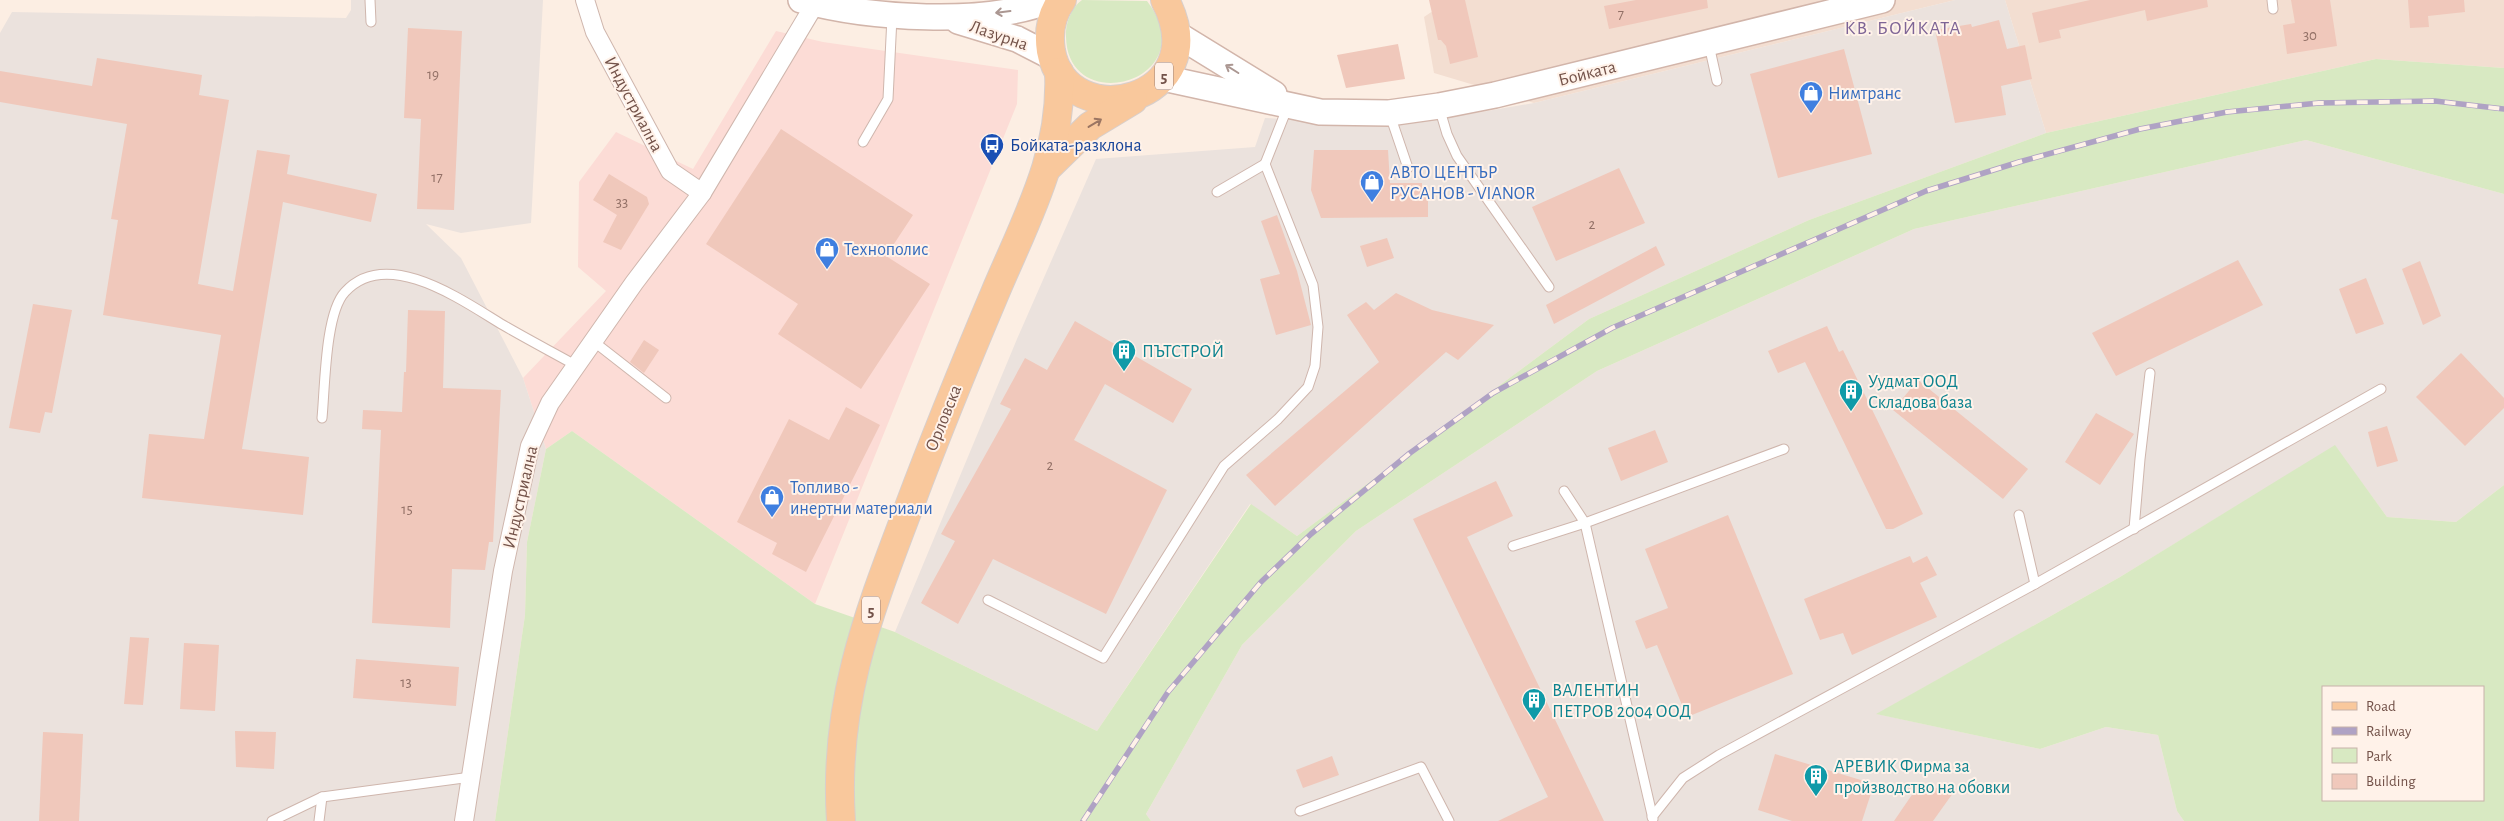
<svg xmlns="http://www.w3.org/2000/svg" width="2504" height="821" viewBox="0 0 2504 821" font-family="'Alegreya Sans',sans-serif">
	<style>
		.residential { fill: #f3ded1 }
		.commercial { fill: #fcdcd6 }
		.industrial { fill: #ebe2dd }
		.green { fill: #d8e9c2; fill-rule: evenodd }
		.building { fill: #f0c8bb }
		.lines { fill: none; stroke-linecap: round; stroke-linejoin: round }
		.lane-casing { stroke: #cfb6ad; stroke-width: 11 }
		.street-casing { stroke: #cfb6ad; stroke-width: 20 }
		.secondary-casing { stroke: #d2b5aa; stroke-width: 28 }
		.primary-casing { stroke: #d8cfcc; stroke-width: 30 }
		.lane { stroke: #fff; stroke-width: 9 }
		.street { stroke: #fff; stroke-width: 18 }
		.secondary { stroke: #fff; stroke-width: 25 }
		.primary { stroke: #f9c89c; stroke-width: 28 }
		.rail-casing { stroke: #afa2c4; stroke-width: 5.5 }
		.rail { stroke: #fff2e9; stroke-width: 4; stroke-dasharray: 11; stroke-linecap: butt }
		.oneway { stroke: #ab9792 }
		.oneway2 { stroke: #9b7562 }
		.labels { text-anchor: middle; stroke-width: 4; stroke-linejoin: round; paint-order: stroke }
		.number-label { font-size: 15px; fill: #927066 }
		.shield { fill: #fff2e9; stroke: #9d8279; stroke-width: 1 }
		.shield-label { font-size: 16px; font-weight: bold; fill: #735249 }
		.street-label { font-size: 18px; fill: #735249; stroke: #fff2e9 }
		.shop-label { font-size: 18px; fill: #366cbe; stroke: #fff2e9; text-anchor: start }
		.transit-label { font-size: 18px; fill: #164399; stroke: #fff2e9; text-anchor: start }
		.culture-label { font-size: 18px; fill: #0d838f; stroke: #fff2e9; text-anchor: start }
		.neighbourhood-label { font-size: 19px; letter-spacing: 1px; fill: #7e6596; stroke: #fff2e9 }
	</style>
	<rect width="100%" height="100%" fill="#fceee3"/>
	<g class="residential">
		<path d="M1449,0H1955L1534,103L1434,73L1424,17Z"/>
		<path d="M2005,0H2504V68L2376,59L2046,133Z"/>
	</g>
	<path class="commercial" d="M776,31L823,42L1018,70L1017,104L815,604L572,431L546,449L523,378L606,291L578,267L579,182L616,132L693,169Z"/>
	<g class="industrial">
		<path d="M351,0H543L531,223L461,233L426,224L461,258L523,378L546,449L527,542L525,615L495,821H0V33L12,12L346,18L351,10Z"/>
		<path d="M1955,0H2005L2046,133L1809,220L1589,319L1297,536L1250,504L1097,731L895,632L1017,339L1096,159L1255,147L1265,118L1372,123L1464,115L1534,103Z"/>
		<path d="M2306,140L2504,194V485L2456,522L2387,517L2335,446L2120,577L1877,714L2040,749L2106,727L2158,735L2177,811L2184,821H1151L1146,814L1242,645L1356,531L1597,371L1914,229Z"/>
	</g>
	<g class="green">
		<path d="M1082,0L1147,1C1207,80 1068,120 1066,37C1065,24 1071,8 1082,0Z"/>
		<path d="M2376,59L2504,68V194L2306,140L1914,229L1597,371L1356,531L1242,645L1146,814L1151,821H495L525,615L527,542L546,449L572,431L815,604L895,632L1097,731L1251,504L1297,536L1589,319L1809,220L2046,133Z"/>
		<path d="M2335,445L2387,517L2456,522L2504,485V821H2184L2177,811L2158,735L2106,727L2040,749L1876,714L2120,577ZM2323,687H2483V800H2323Z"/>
	</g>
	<g class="building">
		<path d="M1429,0H1465L1478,57L1450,64L1446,46L1441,40H1438Z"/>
		<path d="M1636,0H1707L1708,8L1609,29L1604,6Z"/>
		<path d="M2090,0H2207L2208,7L2147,21L2145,10L2059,30L2061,38L2039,43L2032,13Z"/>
		<path d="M2291,0H2330L2337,46L2287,54L2283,25L2295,23Z"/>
		<path d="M2408,0H2464L2465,12L2428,16L2429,27L2410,28Z"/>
		<path d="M1999,20L2007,49L2025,45L2032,79L2001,86L2006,115L1955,123L1935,30L1971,24L1972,27Z"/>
		<path d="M408,28L462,31L454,210L417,209L421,119L404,118Z"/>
		<path d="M1398,44L1405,79L1346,88L1337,55Z"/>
		<path d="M1844,49L1872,154L1778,178L1750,74Z"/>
		<path d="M97,58L202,75L199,95L229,100L198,284L233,291L257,150L290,155L287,174L377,194L371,222L283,202L242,449L309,457L303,515L142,498L149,434L204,439L221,335L103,315L118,220L111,219L127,124L0,102V71L92,86Z"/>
		<path d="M781,129L913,215L886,256L930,284L861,389L778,334L798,304L706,244Z"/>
		<path d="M1314,150H1388L1390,183H1422V189H1428V217L1321,218L1311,190Z"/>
		<path d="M1619,168L1645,223L1556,261L1532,207Z"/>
		<path d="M609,174L647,197L649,204L621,250L603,242L617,215L593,200Z"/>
		<path d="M1277,215L1297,271L1311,325L1276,335L1260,279L1280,274L1261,221Z"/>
		<path d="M1387,238L1394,258L1367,267L1360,246Z"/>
		<path d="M1656,246L1665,265L1554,324L1546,305Z"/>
		<path d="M2238,260L2263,305L2116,376L2092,333Z"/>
		<path d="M2420,261L2441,316L2423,325L2402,269Z"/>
		<path d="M2366,278L2384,324L2356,334L2339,289Z"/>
		<path d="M1396,293L1432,310L1494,325L1458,360L1446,352L1275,506L1246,475L1379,362L1347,315L1366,302L1374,310Z"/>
		<path d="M33,304L72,310L52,413L45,412L40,433L9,428Z"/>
		<path d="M408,310L445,311L443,388L501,390L493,542H489L485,570L452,569L450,628L372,623L381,430L362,429L363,410L402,412L404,372H406Z"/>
		<path d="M1075,321L1192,389L1173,423L1105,384L1074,440L1167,490L1106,614L993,559L958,624L921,603L955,541L941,534L1011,409L1000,404L1025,358L1047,370Z"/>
		<path d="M1827,326L1839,352L1843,350L1923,514L1893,529H1886L1805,362L1778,373L1768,351Z"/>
		<path d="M644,340L659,350L644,373L630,362Z"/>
		<path d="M2461,353L2504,398V408L2465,446L2416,397Z"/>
		<path d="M1918,380L2028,469L2003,499L1893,410Z"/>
		<path d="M846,407L880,425L806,572L772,554L777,543L737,522L789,419L829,440Z"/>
		<path d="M2096,413L2134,434L2100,485L2065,462Z"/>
		<path d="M2387,426L2398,461L2377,467L2368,432Z"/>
		<path d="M1655,430L1668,462L1621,481L1608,448Z"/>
		<path d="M1496,481L1513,516L1467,537L1604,821H1498L1548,797L1413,519Z"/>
		<path d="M1728,515L1793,674L1687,717L1657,645L1646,649L1635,621L1668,608L1645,549Z"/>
		<path d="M1910,556L1913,563L1927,556L1937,575L1920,583L1937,617L1852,655L1843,633L1820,640L1804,599Z"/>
		<path d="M130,637L149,638L143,705L124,704Z"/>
		<path d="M184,643L219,645L215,711L180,709Z"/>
		<path d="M356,659L459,667L456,706L353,698Z"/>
		<path d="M235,731L276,732L274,769L236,767Z"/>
		<path d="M43,732L83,734L79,821H39Z"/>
		<path d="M1775,754L1874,784L1862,821H1792L1758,810Z"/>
		<path d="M1332,756L1339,775L1303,788L1296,770Z"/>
		<path d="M1920,783L1953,793L1933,821H1894Z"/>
	</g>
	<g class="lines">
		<g class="lane-casing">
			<g id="lane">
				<path d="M370,0L371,22"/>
				<path d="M2272,0L2273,9"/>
				<path d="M1709,45L1717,81"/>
				<path d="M1439,107L1447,134L1457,156L1549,287"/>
				<path d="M1390,115L1408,168"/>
				<path d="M863,142L888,99L892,17"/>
				<path d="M1217,192L1265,164"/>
				<path d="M593,341L666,398"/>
				<path d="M322,418C325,388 325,313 345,292C387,246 463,301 503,325C527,339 552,352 577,366"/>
				<path d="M1564,491L1585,523L1653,819"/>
				<path d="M2019,515L2035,584"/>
				<path d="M2134,529L2140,459L2150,373"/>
				<path d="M1513,546L1585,523L1784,449"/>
				<path d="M988,600L1103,658L1224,466L1278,419L1308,387L1315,366L1318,327L1313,285L1265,164L1288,106"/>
				<path d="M1300,811L1421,767L1449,821"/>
				<path d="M1652,817L1683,778L1719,755L2035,584L2381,389"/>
				<path d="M272,821L322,797L471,777"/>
				<path d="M319,821L322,797"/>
			</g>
		</g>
		<g class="street-casing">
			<g id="street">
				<path d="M585,0L595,32L670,171L702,193"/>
				<path d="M464,821L503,571L530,446L550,403L634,283L702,193L815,4"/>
			</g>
		</g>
		<g class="secondary-casing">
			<g id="secondary">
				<path d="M801,0C867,18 986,27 1050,0"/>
				<path d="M958,21L1017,39L1052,57"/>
				<path d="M1178,35L1274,94"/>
				<path d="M1163,78L1320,112L1389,113L1439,106L1495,95L1882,0"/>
			</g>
		</g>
		<g class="primary-casing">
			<g id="primary">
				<path d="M1062,0C1051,15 1048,32 1051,51C1067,138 1218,101 1165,0"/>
				<path d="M1048,167L1090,126L1133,100"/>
				<path d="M841,821C833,703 868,615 909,507C936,435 965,364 995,293C1026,219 1063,155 1059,72"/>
			</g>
		</g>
		<use href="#lane" class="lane"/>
		<use href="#street" class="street"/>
		<use href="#secondary" class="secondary"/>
		<use href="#primary" class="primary"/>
		<g class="rail-casing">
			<path id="rail" d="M1083,821L1168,692L1261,582L1311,534L1410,453L1493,393L1612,328L1926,191L2019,162L2140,129L2227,112L2319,103L2435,101L2504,109"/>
		</g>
		<use href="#rail" class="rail"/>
	</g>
	<defs><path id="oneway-shaft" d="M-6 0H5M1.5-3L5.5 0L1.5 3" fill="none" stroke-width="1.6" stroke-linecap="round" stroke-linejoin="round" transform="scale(1.25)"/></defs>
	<g class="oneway">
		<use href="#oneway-shaft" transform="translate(1003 12) rotate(173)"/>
		<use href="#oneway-shaft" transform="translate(1232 69) rotate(-148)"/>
	</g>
	<use class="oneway2" href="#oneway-shaft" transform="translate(1095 123) rotate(-31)"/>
	<defs>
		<g id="shop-pin" transform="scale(1.25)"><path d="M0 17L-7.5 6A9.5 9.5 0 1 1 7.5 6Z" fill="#3f7fe0" stroke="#fff2e9"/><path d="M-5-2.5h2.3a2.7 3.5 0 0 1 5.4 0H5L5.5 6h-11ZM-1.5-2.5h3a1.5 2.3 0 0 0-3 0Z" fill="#fff"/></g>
		<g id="bus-pin" transform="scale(1.25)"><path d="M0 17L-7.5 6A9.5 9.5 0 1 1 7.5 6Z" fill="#1a4fb4" stroke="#fff2e9"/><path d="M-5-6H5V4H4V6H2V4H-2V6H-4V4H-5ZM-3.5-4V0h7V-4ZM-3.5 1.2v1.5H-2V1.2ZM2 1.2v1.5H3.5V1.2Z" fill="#fff"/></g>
		<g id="building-pin" transform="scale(1.25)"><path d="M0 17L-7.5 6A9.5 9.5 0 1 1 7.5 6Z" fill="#0f9aa8" stroke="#fff2e9"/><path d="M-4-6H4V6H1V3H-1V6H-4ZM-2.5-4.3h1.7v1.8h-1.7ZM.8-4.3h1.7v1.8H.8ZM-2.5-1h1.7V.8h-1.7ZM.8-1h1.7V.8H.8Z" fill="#fff"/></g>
	</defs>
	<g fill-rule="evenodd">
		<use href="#shop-pin" x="1811" y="93"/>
		<use href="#bus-pin" x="992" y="145"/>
		<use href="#shop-pin" x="1372" y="182"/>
		<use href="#shop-pin" x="827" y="249"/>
		<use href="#building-pin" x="1124" y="351"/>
		<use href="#building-pin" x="1851" y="391"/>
		<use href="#shop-pin" x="772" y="497"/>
		<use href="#building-pin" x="1534" y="700"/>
		<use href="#building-pin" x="1816" y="776"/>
	</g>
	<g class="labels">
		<g class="number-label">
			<text x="1621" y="19">7</text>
			<text x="2310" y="40">30</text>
			<text x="433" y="79">19</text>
			<text x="437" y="182">17</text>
			<text x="622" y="207">33</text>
			<text x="1592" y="229">2</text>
			<text x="1050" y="470">2</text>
			<text x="407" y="514">15</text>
			<text x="406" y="687">13</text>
		</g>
		<g class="shield">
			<rect x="1155" y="62.5" width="18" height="27" rx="4"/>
			<rect x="862" y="596.5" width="18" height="27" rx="4"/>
		</g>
		<g class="shield-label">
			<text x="1164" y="82">5</text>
			<text x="871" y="616">5</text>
		</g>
		<g class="street-label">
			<text transform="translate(999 35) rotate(19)" y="6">Лазурна</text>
			<text transform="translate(1587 73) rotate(-14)" y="6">Бойката</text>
			<text transform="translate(634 104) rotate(62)" y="6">Индустриална</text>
			<text transform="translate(943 418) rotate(-68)" y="6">Орловска</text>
			<text transform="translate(520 497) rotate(-77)" y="6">Индустриална</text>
		</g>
		<g class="shop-label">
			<text x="1828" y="99">Нимтранс</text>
			<text x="1390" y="178">АВТО ЦЕНТЪР<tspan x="1390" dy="21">РУСАНОВ - VIANOR</tspan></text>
			<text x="844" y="255">Технополис</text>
			<text x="790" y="493">Топливо -<tspan x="790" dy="21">инертни материали</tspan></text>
		</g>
		<g class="transit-label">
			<text x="1010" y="151">Бойката-разклона</text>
		</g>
		<g class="culture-label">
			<text x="1142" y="357">ПЪТСТРОЙ</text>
			<text x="1868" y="387">Уудмат ООД<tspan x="1868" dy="21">Складова база</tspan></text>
			<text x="1552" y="696">ВАЛЕНТИН<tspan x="1552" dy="21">ПЕТРОВ 2004 ООД</tspan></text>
			<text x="1834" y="772">АРЕВИК Фирма за<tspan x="1834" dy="21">пройзводство на обовки</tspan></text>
		</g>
		<g class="neighbourhood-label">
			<text x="1903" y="34">КВ. БОЙКАТА</text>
		</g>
	</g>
	<rect x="2322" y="686" width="162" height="115" fill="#fff2e9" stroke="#c7b2a9"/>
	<rect x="2332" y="702" width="25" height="8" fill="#f9c89c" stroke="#c7b2a9"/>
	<text x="2366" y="711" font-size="15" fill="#735249">Road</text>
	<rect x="2332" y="727" width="25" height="8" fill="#afa2c4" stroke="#c7b2a9"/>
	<text x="2366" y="736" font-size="15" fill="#735249">Railway</text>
	<rect x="2332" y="748" width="25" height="15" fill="#d8e9c2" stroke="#c7b2a9"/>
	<text x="2366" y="761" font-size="15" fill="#735249">Park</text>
	<rect x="2332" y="774" width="25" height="15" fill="#f0c8bb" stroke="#c7b2a9"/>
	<text x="2366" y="786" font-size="15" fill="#735249">Building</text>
</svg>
